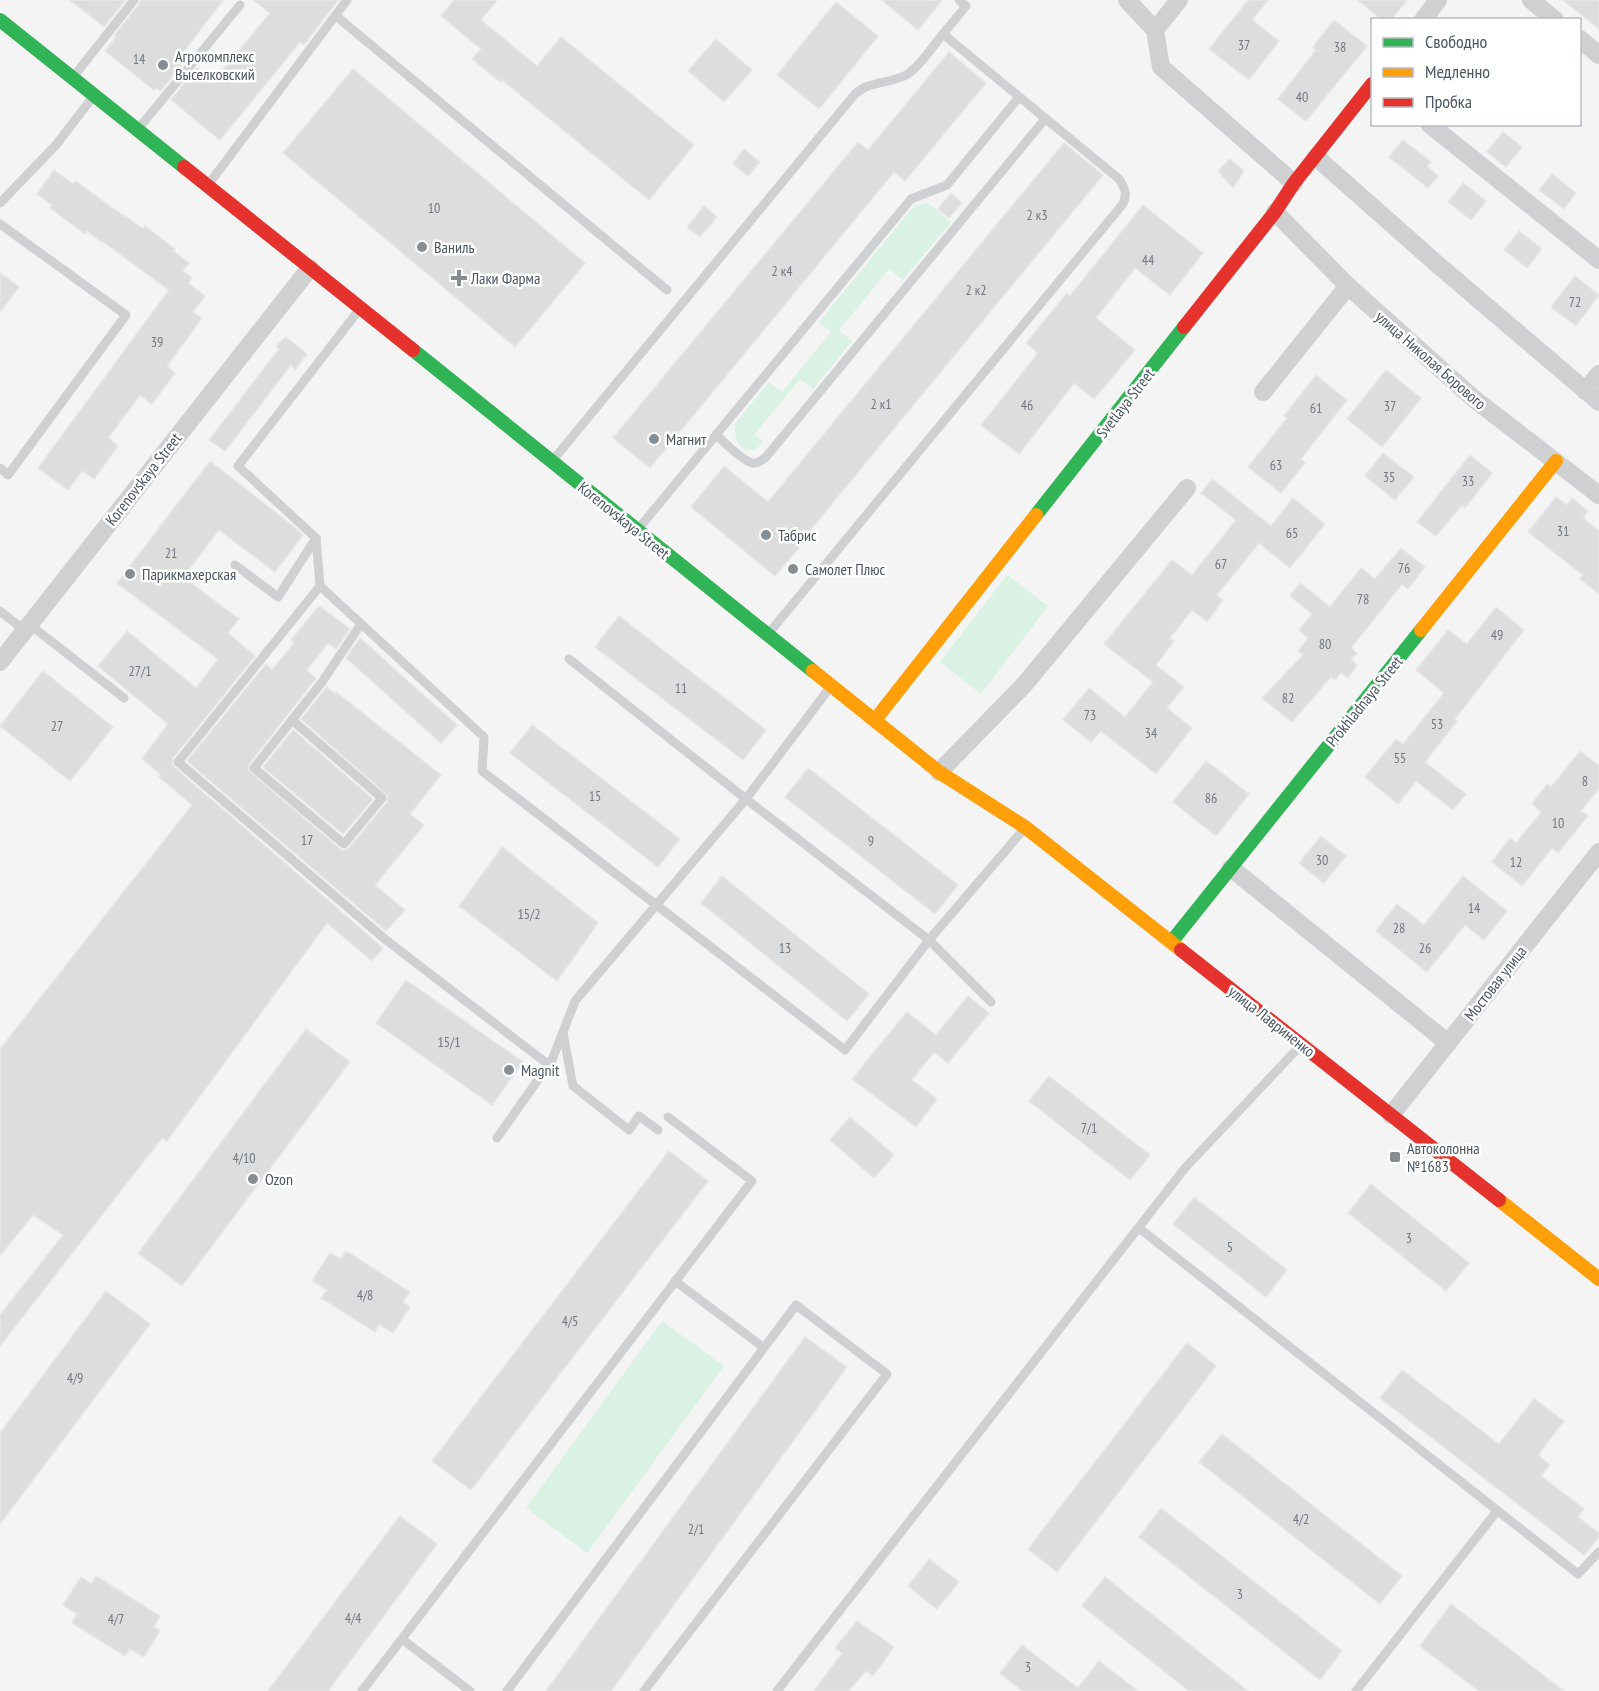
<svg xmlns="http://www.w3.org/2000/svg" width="1599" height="1691" viewBox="0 0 1599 1691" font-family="'PT Sans Narrow',sans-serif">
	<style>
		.green { fill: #d9f2e3 }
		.building { fill: #ddddde; stroke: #e5e6e7; stroke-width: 1.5 }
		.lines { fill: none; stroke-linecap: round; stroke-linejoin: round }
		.lane { stroke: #ced0d2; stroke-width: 9 }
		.street { stroke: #ced0d2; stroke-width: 18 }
		.fast { stroke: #30b455; stroke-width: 14 }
		.slow { stroke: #ff9f0a; stroke-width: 14 }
		.jam { stroke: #e5322d; stroke-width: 14 }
		.poi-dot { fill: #868d94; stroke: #fff; stroke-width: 2 }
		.labels { text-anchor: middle; stroke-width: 5; stroke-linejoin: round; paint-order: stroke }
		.number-label { font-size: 14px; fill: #707881 }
		.poi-label { font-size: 16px; fill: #4a5661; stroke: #fff; text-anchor: start }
		.street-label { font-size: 16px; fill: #4a5661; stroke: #fff }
	</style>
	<rect width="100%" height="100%" fill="#f4f4f4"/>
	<g class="green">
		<path d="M928,203L951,222L903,280L889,269L839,330L852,341L813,389L800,379L754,435L763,442C748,463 730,441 736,422L769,382L782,392L831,332L819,322L914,206Z"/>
		<path d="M1007,575L1048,606L981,694L940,662Z"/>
		<path d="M662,1321L724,1366L587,1553L526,1508Z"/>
	</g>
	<g class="building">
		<path d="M70,0H125L104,27Z"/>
		<path d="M141,0H223L181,55L186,60L160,91L156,88L154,90L105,51L116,37L114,36L139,4Z"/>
		<path d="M253,0H338L304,45L300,42L220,140L171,100L197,68L213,82L270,13Z"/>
		<path d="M454,0H497L481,20L537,66L561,37L694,145L649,200L502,80L500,82L472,59L481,49L441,16Z"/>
		<path d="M882,0H942L918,30Z"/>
		<path d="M1248,0H1268L1252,20L1279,41L1249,80L1209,49Z"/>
		<path d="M1358,0H1407L1391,20H1382Z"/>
		<path d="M1563,0H1599V29Z"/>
		<path d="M836,2L878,36L819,109L777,75Z"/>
		<path d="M1334,20L1367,46L1306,121L1278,99L1316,50L1313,47Z"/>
		<path d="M716,39L752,70L724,102L688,71Z"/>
		<path d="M949,52L986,83L905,181L894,172L650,468L613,438L858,142L868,150Z"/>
		<path d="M353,69L585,263L515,347L283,153Z"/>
		<path d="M1503,132L1522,147L1506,167L1487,152Z"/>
		<path d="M1403,140L1431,162L1427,166L1438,176L1428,188L1389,157Z"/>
		<path d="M1064,143L1103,175L807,534L809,536L775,576L691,507L724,466L768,502Z"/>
		<path d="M744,149L760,162L748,176L733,164Z"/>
		<path d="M1230,159L1244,171L1233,188L1218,171Z"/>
		<path d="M54,170L73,184L75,181L124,216V215L143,229L145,226L175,249L173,251L189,263L183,271L192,278L188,283L205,296L193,312L202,318L167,366L175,373L152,404L140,395L108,438L118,446L94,479L82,471L68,490L38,468L169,290L102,241L101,242L87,231L85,234L50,208L52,205L37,194Z"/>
		<path d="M1552,174L1576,193L1564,209L1539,190Z"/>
		<path d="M1463,183L1486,201L1471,220L1448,202Z"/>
		<path d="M951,193L962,203L949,218L938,209Z"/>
		<path d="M1143,205L1203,253L1170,295L1135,268L1096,318L1135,350L1094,399L1074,383L1019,454L981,425L1038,353L1026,343L1067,293L1070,296Z"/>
		<path d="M704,206L717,217L700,237L687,227Z"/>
		<path d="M1519,231L1542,249L1527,268L1504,250Z"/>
		<path d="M0,273L19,287L0,312Z"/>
		<path d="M1575,276L1599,295L1576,326L1551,307Z"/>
		<path d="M286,337L307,354L295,370L291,365L225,451L209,440L279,349L276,346Z"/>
		<path d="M1386,370L1421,398L1382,447L1347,419Z"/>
		<path d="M1316,375L1347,400L1301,459L1305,463L1281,493L1248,467L1287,418L1284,416Z"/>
		<path d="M1383,453L1414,477L1395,500L1365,476Z"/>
		<path d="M1470,455L1492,473L1465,508L1462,505L1436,536L1417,522Z"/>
		<path d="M210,461L288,522L303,535L275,572L219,530L183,577L239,619L228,633L255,656L173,758L172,764L174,767L383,948L372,961L327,923L167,1141L162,1138L0,1346V1315L63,1235L33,1215L0,1256V1049L192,805L159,777L161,775L142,759L168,724L98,666L127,631L196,688L218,659L117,583Z"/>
		<path d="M1212,479L1271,526L1293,498L1325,524L1290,568L1259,543L1217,595L1223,600L1207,622L1192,610L1170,638L1174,641L1156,665L1184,687L1167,708L1192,728L1156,774L1101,731L1091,742L1063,720L1089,688L1125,717L1153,682L1104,644L1172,560L1192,575L1236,520L1201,493Z"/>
		<path d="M1556,497L1567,505L1572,498L1588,511L1583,518L1599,531V594L1580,579L1583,575L1528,532Z"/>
		<path d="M1401,548L1425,567L1408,589L1402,584L1351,648L1357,653L1351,660L1357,665L1348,678L1341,673L1335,680L1331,677L1292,722L1262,698L1303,655L1298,651L1308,638L1299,630L1312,614L1290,596L1300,583L1330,607L1361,568L1375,579Z"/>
		<path d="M319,606L350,629L336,649L328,643L307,670L316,678L249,764L248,770L340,849L343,851L349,848L387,802L388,796L301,719L327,687L335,694L336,692L441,775L410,814L424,825L375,885L405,910L386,931L187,761L266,664L272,670L294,643L291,640Z"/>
		<path d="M1496,607L1524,630L1455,719L1457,721L1425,762L1466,794L1453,810L1416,781L1398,804L1365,777L1396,739L1403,744L1444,693L1416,670L1448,630L1467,644Z"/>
		<path d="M619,616L766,730L743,760L595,647Z"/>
		<path d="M360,638L457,725L441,743L346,658Z"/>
		<path d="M43,671L113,727L70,781L0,726Z"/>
		<path d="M532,725L680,839L658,867L510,753Z"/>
		<path d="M293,730L373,799L343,834L263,767Z"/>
		<path d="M1580,751L1599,766V788L1581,811L1588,816L1558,853L1552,848L1522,886L1492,862L1510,838L1516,843L1541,812L1532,804L1547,784L1551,787Z"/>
		<path d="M1206,761L1249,794L1216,836L1173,802Z"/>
		<path d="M808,768L958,885L935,914L785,797Z"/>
		<path d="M1321,836L1346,856L1324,883L1299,863Z"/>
		<path d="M502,847L598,923L557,981L459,906Z"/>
		<path d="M722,876L869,994L847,1021L701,903Z"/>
		<path d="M1463,876L1507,911L1484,940L1465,925L1427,972L1376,931L1397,904L1424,925Z"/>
		<path d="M406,980L523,1062L492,1105L376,1023Z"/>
		<path d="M968,996L989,1013L948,1063L934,1052L912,1080L937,1099L916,1127L852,1079L907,1012L936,1035Z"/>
		<path d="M306,1029L350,1062L182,1286L138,1253Z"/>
		<path d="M1049,1076L1150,1155L1130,1180L1029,1101Z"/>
		<path d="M850,1117L894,1155L874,1178L830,1140Z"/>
		<path d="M669,1151L708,1181L471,1490L432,1461Z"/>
		<path d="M1371,1184L1469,1263L1446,1291L1348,1213Z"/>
		<path d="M1194,1197L1287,1270L1266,1297L1173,1224Z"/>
		<path d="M346,1251L410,1292L403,1302L410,1307L393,1333L379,1324L375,1332L321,1298L327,1290L312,1281L330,1253L341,1259Z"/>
		<path d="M106,1291L150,1324L0,1524V1433Z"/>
		<path d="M805,1337L847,1367L611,1691H546Z"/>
		<path d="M1187,1343L1216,1366L1057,1572L1028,1549Z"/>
		<path d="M1402,1370L1499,1444L1534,1399L1564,1421L1538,1455L1550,1465L1541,1476L1584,1509L1578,1517L1599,1533V1537L1584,1555L1380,1398Z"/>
		<path d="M1222,1434L1402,1576L1380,1604L1199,1462Z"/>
		<path d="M1161,1508L1342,1651L1320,1680L1139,1537Z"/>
		<path d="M400,1516L437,1544L328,1691H268Z"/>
		<path d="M929,1559L959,1582L937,1609L908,1586Z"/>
		<path d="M96,1576L160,1616L154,1627L160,1631L144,1657L130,1649L125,1656L72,1623L77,1614L63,1605L81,1577L91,1584Z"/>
		<path d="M1105,1577L1248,1691H1189L1082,1606Z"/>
		<path d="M1451,1604L1564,1691H1479L1420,1646Z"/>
		<path d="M857,1621L894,1647L873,1676L866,1671L848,1691H814L842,1653L835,1648Z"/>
		<path d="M1022,1645L1078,1688L1099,1661L1138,1691H1022L1000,1673Z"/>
	</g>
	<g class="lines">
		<g class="lane">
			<path d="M336,16L667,290"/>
			<path d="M943,34L966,6L959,0"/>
			<path d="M74,76L134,0"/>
			<path d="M139,128L240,5"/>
			<path d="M208,185L347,0"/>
			<path d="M0,203L56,145L92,98"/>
			<path d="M0,224L126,315L8,475L0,468"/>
			<path d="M716,435C724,442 743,461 752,463C758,464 762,460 766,457L1045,119"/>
			<path d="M553,460L855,94C870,80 892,84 908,74C922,64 932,47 943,34L1119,179C1125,188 1128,195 1122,205L769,633"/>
			<path d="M639,528L911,199L947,185L1019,97"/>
			<path d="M316,538L320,586L484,737L482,771L845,1050L929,940L1024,829"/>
			<path d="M235,565L278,597L316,538L238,466L359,310"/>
			<path d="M320,586L178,762L386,940L549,1065"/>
			<path d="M0,611L24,630"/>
			<path d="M29,624L124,698"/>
			<path d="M569,659L746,799L929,940L991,1002"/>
			<path d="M292,720L382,798L344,844L254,768L322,682L361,624"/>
			<path d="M563,1033L573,1086L629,1130L639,1116L658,1130"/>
			<path d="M497,1138L552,1060L575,1001L746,799L831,686"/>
			<path d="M1139,1228L1578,1574L1599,1552"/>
			<path d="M675,1281L763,1347"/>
			<path d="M402,1639L470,1691"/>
			<path d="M362,1691L752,1181L668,1117"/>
			<path d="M507,1691L796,1305L887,1374L644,1691"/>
			<path d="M777,1691L1185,1168L1300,1046"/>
			<path d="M1356,1691L1497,1511"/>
		</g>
		<g class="street">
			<path d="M1127,0L1155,30L1161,67L1294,183"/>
			<path d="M1531,0L1555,20"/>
			<path d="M1423,20L1438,0"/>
			<path d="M1155,30L1179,0"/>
			<path d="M1580,39L1599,55"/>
			<path d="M1429,124L1599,260"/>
			<path d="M1316,157L1437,264L1599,402"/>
			<path d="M1275,212L1348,286L1473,398L1599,495"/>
			<path d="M1585,391L1599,374"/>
			<path d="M1263,392L1348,286"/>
			<path d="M0,662L310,268"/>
			<path d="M939,772L1024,685L1187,488"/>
			<path d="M1231,868L1448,1043"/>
			<path d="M1391,1115L1599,852"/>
		</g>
		<g class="fast">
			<path d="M0,20L184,167"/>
			<path d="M413,350L813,671"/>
			<path d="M1036,515L1184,327"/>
			<path d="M1172,941L1421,630"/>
		</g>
		<g class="slow">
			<path d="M1421,630L1556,461"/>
			<path d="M813,671L939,772L1025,827L1181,950"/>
			<path d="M875,720L1036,515"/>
			<path d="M1499,1200L1599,1279"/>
		</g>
		<g class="jam">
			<path d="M184,167L413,350"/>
			<path d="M1184,327L1275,212L1294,183L1372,84"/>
			<path d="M1181,950L1499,1200"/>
		</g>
	</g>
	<g class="poi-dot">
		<circle cx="163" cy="65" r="6"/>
		<circle cx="422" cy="247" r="6"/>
		<path d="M456 269h6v6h6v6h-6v6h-6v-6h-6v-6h6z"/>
		<circle cx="654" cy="439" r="6"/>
		<circle cx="766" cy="535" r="6"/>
		<circle cx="793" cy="569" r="6"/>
		<circle cx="130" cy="574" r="6"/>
		<circle cx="509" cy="1070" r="6"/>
		<rect x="1389" y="1151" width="12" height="12" rx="3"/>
		<circle cx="253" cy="1179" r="6"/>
	</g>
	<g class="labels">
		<g class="number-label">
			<text x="1244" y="50">37</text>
			<text x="1340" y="52">38</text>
			<text x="139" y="64">14</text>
			<text x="1302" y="102">40</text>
			<text x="434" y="213">10</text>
			<text x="1037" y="220">2 к3</text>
			<text x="1148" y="265">44</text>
			<text x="782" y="276">2 к4</text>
			<text x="976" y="295">2 к2</text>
			<text x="1575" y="307">72</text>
			<text x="157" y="347">39</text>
			<text x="881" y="409">2 к1</text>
			<text x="1027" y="410">46</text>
			<text x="1390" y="411">37</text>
			<text x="1316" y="413">61</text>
			<text x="1276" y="470">63</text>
			<text x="1389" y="482">35</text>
			<text x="1468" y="486">33</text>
			<text x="1563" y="536">31</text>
			<text x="1292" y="538">65</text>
			<text x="171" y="558">21</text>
			<text x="1221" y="569">67</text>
			<text x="1404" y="573">76</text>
			<text x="1363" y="604">78</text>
			<text x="1497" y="640">49</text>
			<text x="1325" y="649">80</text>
			<text x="140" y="676">27/1</text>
			<text x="681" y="693">11</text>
			<text x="1288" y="703">82</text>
			<text x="1090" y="720">73</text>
			<text x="1437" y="729">53</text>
			<text x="57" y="731">27</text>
			<text x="1151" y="738">34</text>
			<text x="1400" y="763">55</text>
			<text x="1585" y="786">8</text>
			<text x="595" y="801">15</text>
			<text x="1211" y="803">86</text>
			<text x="1558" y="828">10</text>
			<text x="307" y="845">17</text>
			<text x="871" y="846">9</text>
			<text x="1322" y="865">30</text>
			<text x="1516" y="867">12</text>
			<text x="1474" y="913">14</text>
			<text x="529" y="919">15/2</text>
			<text x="1399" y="933">28</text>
			<text x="785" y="953">13</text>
			<text x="1425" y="953">26</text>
			<text x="449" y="1047">15/1</text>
			<text x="1089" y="1133">7/1</text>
			<text x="244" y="1163">4/10</text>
			<text x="1409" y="1243">3</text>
			<text x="1230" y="1252">5</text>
			<text x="365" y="1300">4/8</text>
			<text x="570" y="1326">4/5</text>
			<text x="75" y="1383">4/9</text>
			<text x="1301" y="1524">4/2</text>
			<text x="696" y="1534">2/1</text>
			<text x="1240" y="1599">3</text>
			<text x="353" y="1623">4/4</text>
			<text x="116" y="1624">4/7</text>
			<text x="1028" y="1672">3</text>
		</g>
		<g class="poi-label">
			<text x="175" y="62">Агрокомплекс<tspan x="175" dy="18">Выселковский</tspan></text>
			<text x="434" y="253">Ваниль</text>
			<text x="471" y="284">Лаки Фарма</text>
			<text x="666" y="445">Магнит</text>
			<text x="778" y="541">Табрис</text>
			<text x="805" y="575">Самолет Плюс</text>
			<text x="142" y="580">Парикмахерская</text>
			<text x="521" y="1076">Magnit</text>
			<text x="1407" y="1154">Автоколонна<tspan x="1407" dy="18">№1683</tspan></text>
			<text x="265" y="1185">Ozon</text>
		</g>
		<g class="street-label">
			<text transform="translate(1431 360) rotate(41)" y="6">улица Николая Борового</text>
			<text transform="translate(1125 403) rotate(-52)" y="6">Svetlaya Street</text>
			<text transform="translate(143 479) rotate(-52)" y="6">Korenovskaya Street</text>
			<text transform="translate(624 520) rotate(39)" y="6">Korenovskaya Street</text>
			<text transform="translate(1364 701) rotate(-51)" y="6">Prokhladnaya Street</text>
			<text transform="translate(1495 983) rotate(-52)" y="6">Мостовая улица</text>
			<text transform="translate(1272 1021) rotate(38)" y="6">улица Лавриненко</text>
		</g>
	</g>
	<rect x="1371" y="18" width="210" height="108" fill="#ffffff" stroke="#b7bbc0" stroke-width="1.5"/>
	<rect x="1383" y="38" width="30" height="9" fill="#30b455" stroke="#b7bbc0" stroke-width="1.5"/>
	<text x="1425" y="48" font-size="18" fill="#4a5661">Свободно</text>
	<rect x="1383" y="68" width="30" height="9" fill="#ff9f0a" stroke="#b7bbc0" stroke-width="1.5"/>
	<text x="1425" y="78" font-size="18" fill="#4a5661">Медленно</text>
	<rect x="1383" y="98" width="30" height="9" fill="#e5322d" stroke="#b7bbc0" stroke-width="1.5"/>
	<text x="1425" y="108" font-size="18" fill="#4a5661">Пробка</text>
</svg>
